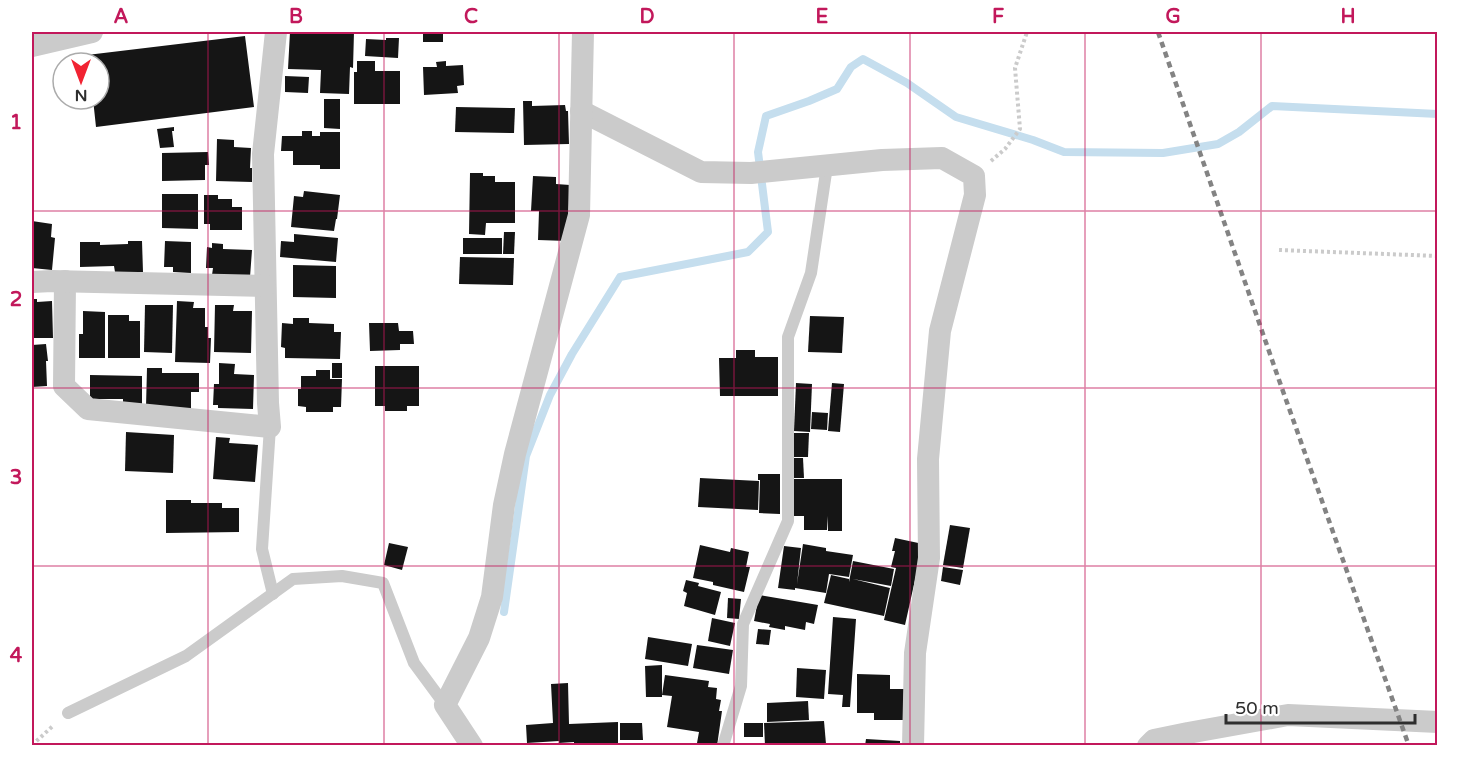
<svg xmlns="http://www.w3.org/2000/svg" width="1469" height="777" viewBox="0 0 1469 777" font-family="'Varela Round',sans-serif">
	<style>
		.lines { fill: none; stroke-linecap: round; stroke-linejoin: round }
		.stream { stroke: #c5deee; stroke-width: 8 }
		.building { fill: #151515 }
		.path { stroke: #cbcbcb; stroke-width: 4; stroke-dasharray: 3 3; stroke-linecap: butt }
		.lane { stroke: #cbcbcb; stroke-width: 12 }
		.street { stroke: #cbcbcb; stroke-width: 22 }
		.rail { stroke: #838383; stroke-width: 4.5; stroke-dasharray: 6 4.5; stroke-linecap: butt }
		.grid { fill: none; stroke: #c2185b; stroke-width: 1.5; stroke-opacity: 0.55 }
		.neatline { fill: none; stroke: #c2185b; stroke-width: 2 }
		.grid-label { font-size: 20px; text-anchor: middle; font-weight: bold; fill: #c2185b }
	</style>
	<rect width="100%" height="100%" fill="#fff"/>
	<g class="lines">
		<path class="stream" d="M504,612L526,456L550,395L572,354L620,277L748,252L768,232L758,152L766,116L809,101L837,89L851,67L863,59L907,83L956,117L1033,140L1064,152L1163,153L1218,144L1239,132L1272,106L1438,114"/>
	</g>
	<g class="building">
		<path d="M290,32H354L353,68L350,67L349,94L320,93L321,70L288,69Z"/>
		<rect x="423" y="32" width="20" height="10"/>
		<path d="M245,36L254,107L96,127L93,99H99V63H88L87,55Z"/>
		<path d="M386,38H399L398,58L365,56L366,39L386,40Z"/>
		<path d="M357,61H375V71H400V104H354V72H357Z"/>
		<path d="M446,61V66L463,65L464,85L457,86L458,93L424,95L423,67H437L436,62Z"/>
		<path d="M285,76L309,77L308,93L285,92Z"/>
		<path d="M324,99H340V129L324,128Z"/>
		<path d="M523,101H532V106L565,105L566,111H568L569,144L524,145Z"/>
		<path d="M456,107L515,108L514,133L455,132Z"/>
		<path d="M174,127V131H172L174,147L160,148L157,129Z"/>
		<path d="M302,131H312V136H320V132H340V169H320V165H293V151H281L282,136H302Z"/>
		<path d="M217,139L234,140V147L251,148L250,168H252V182L216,181Z"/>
		<path d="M208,152L209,165H205V180L162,181V153Z"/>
		<path d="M470,173H483V176H495V182H515V223H486L485,235L469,234Z"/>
		<path d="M533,176L556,177V184L570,185L567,241L538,240L539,211H531Z"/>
		<path d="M304,191L340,195L337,219H336L334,231L291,227L294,196L303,197Z"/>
		<path d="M162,194H198V229L162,228Z"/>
		<path d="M204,195H218V199H232V207H242V230H210V224H204Z"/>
		<path d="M32,221L52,224L51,237L55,238L52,270L32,268Z"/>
		<path d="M504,232H515L514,254H503Z"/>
		<path d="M294,234L338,238L336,262L280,257L281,241L294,242Z"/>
		<rect x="463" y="238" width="39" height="16"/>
		<path d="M128,241H142L143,272H115L114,266L80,267V242H100V245L128,244Z"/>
		<path d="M165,241L191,242V273L173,272V267H164Z"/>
		<path d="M212,243L223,244V249L252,250L250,277L212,275L213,268H206L207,247L212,248Z"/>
		<path d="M460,257L514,258L513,285L459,284Z"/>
		<path d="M293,265L336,266V298L293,297Z"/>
		<path d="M32,299H37V302L52,301L53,338H32Z"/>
		<path d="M177,301L194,302L193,308H205V327H208V338H211L210,363L175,362Z"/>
		<path d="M145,305H173L172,353L144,352Z"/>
		<path d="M215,305H234L233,311H252L251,353L214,352Z"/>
		<path d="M83,311L105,312V358H79V334H83Z"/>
		<path d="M108,315H129V321H140V358H108Z"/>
		<path d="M810,316L844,317L842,353L808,352Z"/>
		<path d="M293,318H309V323L334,324V332H341L340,359L285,358V348L281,347L282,323L293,324Z"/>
		<path d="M369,323H398L399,331H413L414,344H400V350L370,351Z"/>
		<path d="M46,344L48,361H46L47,386L32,387V345Z"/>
		<path d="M736,350H755V357H778V396H720L719,358H736Z"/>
		<path d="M219,363L235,364L234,374L254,375L253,409L218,408V405H213L214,384H219Z"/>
		<rect x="332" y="363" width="10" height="15"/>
		<path d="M375,366H419V406H407V411H385V406H375Z"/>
		<path d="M147,368H162V373H199V392H191V409L146,407Z"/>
		<path d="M316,370H330V379H342L341,407H333V412H306V407L298,406V389H301V376H316Z"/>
		<path d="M90,375L142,376V407H123V399H90Z"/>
		<path d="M796,383L812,384L810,432L794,431Z"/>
		<path d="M832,383L844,384L840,432L828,431Z"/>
		<path d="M812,412L828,413L827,430L811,429Z"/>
		<path d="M126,432L174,435L173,473L125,471Z"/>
		<path d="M793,433H809L808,457H793Z"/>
		<path d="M216,437L230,438L229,443L258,445L255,482L213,479Z"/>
		<path d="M793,458H803L804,478H794Z"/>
		<path d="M758,474H780V514L759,513L760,480H758Z"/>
		<path d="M700,478L759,481L758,510L698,507Z"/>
		<path d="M793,479H842V531H828V516L827,530H804V516H794Z"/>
		<path d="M166,500H191V503H222V508H239V532L166,533Z"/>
		<path d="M950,525L970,528L963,568L943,565Z"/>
		<path d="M895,538L923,544L905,625L884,620L896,568L891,567L895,551H892Z"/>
		<path d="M389,543L408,547L402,570L384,565Z"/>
		<path d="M803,544L826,548V551L853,555L849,577L829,574L826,593L795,588V590L778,588L784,546L801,548L797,584Z"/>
		<path d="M700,545L730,552L731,548L749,552L746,567H750L744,592L713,585V582L693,578Z"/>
		<path d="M853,561L894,569L891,586L853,579L890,588L884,616L824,603L831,575L849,579V582Z"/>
		<path d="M943,567L963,570L960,585L941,581Z"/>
		<path d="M686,580L699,583L698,586L721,592L715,615L684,606L687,593L683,591Z"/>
		<path d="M759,595L818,605L814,624L806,622L805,630L785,626V630L769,627L770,624L754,621Z"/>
		<path d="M728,598L741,599L739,619L727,618Z"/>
		<path d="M833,617L856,619L850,707H842L843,695L828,694Z"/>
		<path d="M712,618L735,623L730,646L708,641Z"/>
		<path d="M758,629L771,630L769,645L756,644Z"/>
		<path d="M648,637L692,644L688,666L645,659Z"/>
		<path d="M697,645L733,650L729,674L693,668Z"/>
		<path d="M662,665V697H646L645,666Z"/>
		<path d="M797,668L826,670L824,699L796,697Z"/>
		<path d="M857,674L890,675V689H904L903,720H874V713H857Z"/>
		<path d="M665,675L709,681L708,687L717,688L716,699L721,700L719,711H722L717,746L697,743L699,732L667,727L672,696L662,695Z"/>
		<path d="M568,683L569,724L618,722V744L574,746V742L559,743V741L527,743L526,725L553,723L551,684Z"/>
		<path d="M808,701L809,720L767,722V703Z"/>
		<path d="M824,721L826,744L765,746L764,723Z"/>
		<path d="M620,723H642L643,740H620Z"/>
		<rect x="744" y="723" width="19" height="14"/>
		<path d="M866,739L900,741V746H865Z"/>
	</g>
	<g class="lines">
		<g class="path">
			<path d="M991,161L1005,149L1020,129L1015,68L1027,32"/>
			<path d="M1279,250L1438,256"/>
			<path d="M32,745L54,725"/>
		</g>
		<g class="lane">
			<path d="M270,427L262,549L273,594"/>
			<path d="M68,713L186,656L293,579L342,576L383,583L414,663L445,705"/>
			<path d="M723,746L741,686L743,624L788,521V337L811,273L827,166"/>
		</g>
		<g class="street">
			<path d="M32,46L92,32"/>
			<path d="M581,111L701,172L751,173L882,160L942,158L974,176L975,195L940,331L928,459L929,558L915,653L913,746"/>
			<path d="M65,281L64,386L88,409L270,427L268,403L263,154L276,32"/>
			<path d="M32,282L52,281L265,286"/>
			<path d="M472,746L445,705L479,638L492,597L504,505L515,454L579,215L583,32"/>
			<path d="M1148,746L1154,740L1188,733L1288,715L1438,722"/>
		</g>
		<path class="rail" d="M1158,32L1279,380L1409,746"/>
	</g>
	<path class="grid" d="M208,32V746M384,32V746M559,32V746M734,32V746M910,32V746M1085,32V746M1261,32V746M32,211H1438M32,388H1438M32,566H1438"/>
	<rect width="1469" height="777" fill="none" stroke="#ffffff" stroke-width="66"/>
	<g transform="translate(81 81) rotate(180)"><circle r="28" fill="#ffffff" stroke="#ababab" stroke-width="1.5"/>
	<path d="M0-4.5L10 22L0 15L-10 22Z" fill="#f12332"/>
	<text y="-9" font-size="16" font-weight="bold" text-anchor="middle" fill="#2e2e2e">N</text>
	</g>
	<path d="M1226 714v9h189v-9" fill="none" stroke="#2e2e2e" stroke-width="3"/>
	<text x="1235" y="714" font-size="18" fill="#2e2e2e" stroke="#ffffff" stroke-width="4.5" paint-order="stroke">50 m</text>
	<rect x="33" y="33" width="1403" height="711" class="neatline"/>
	<g class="grid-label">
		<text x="121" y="23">A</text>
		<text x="296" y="23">B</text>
		<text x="471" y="23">C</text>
		<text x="647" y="23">D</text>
		<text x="822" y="23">E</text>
		<text x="998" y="23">F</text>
		<text x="1173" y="23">G</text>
		<text x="1348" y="23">H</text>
		<text x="16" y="129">1</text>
		<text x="16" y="306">2</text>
		<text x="16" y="484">3</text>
		<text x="16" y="662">4</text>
	</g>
</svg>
